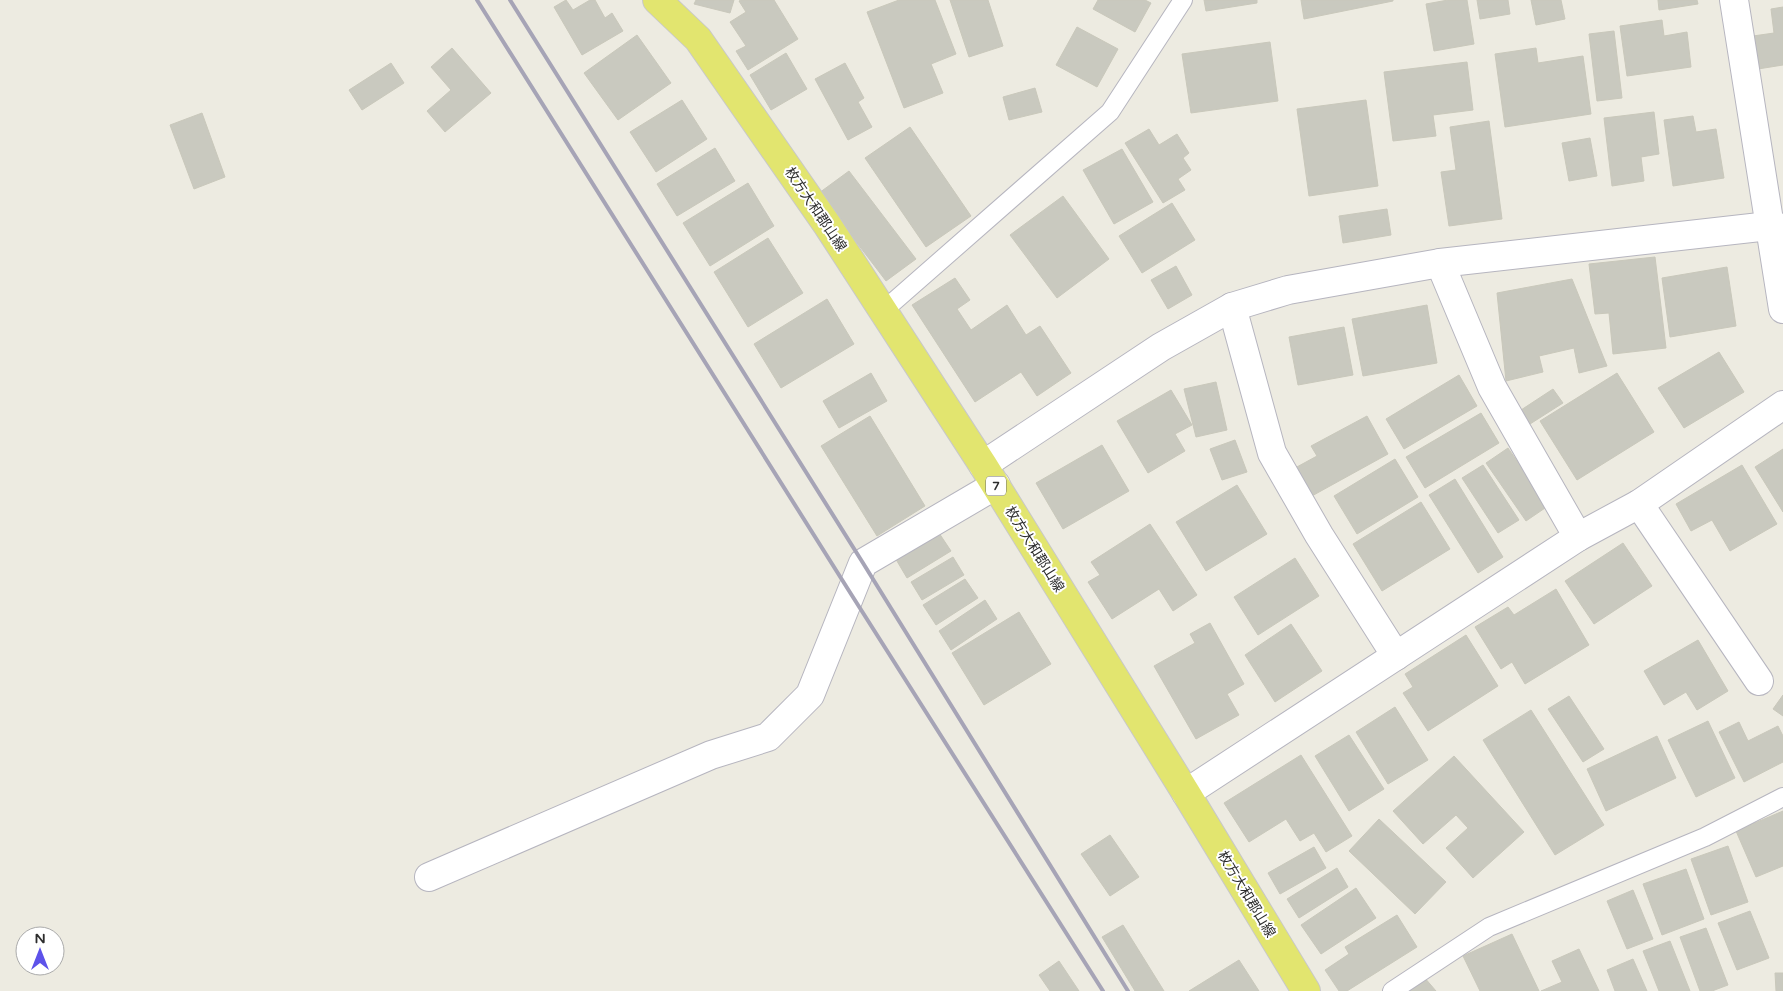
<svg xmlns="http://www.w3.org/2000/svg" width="1783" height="991" viewBox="0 0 1783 991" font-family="'Varela Round','Noto Sans JP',sans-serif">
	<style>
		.building { fill: #c9c9bf; stroke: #c9c8bb }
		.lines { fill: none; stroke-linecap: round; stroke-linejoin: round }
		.service-casing { stroke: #b6b5bf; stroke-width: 20 }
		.minor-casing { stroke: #b6b5bf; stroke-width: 30 }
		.primary-casing { stroke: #c8c8c8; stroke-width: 30 }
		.service { stroke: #fff; stroke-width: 18 }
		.minor { stroke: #fff; stroke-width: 28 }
		.primary { stroke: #e2e56f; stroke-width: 28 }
		.rail { stroke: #a6a4b6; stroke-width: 4 }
		.labels { text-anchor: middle; stroke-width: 4; stroke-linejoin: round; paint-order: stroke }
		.shield { fill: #fff; stroke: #6c6c6c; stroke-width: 1 }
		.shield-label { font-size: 12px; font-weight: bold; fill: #2d2d2d }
		.street-label { font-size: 14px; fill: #2d2d2d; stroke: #fff }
	</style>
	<rect width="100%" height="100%" fill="#edebe1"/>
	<g class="building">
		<path d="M566,0L573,10L590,0H595L605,18L612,13L623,31L582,55L554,7Z"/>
		<path d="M696,0H734L730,13L694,4Z"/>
		<path d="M741,0H774L798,39L748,70L736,51L746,46L730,22L746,12L739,1Z"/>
		<path d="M899,0H935L956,54L931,64L943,93L904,108L867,12Z"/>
		<path d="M950,0H988L1003,46L969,57Z"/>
		<path d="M1098,0H1145L1151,3L1135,32L1093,9Z"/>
		<path d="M1204,0H1257V3L1206,11Z"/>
		<path d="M1301,0H1393V1L1304,19Z"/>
		<path d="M1448,0H1467L1474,44L1434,51L1426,4Z"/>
		<path d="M1477,0H1508L1510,14L1480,19Z"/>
		<path d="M1531,0H1561L1565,19L1536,25Z"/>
		<path d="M1658,0H1697L1698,4L1659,10Z"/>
		<path d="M1783,7V65L1758,69L1753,36L1774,33L1771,9Z"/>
		<path d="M1662,20L1664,36L1687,32L1691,67L1627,76L1620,26Z"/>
		<path d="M1077,27L1118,49L1097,87L1056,65Z"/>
		<path d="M1614,31L1622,98L1597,101L1589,34Z"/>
		<path d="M637,35L671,83L618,120L584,73Z"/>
		<path d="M1270,42L1278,101L1191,113L1182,54Z"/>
		<path d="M452,48L491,93L445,132L427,111L451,90L431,67Z"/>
		<path d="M1536,48L1538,63L1583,56L1591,114L1505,127L1495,54Z"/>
		<path d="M786,53L807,89L771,110L750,75Z"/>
		<path d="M1467,62L1473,110L1433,115L1436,136L1393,141L1384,72Z"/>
		<path d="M391,63L404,83L362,110L349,90Z"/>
		<path d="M845,63L864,98L858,102L872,127L848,140L815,79Z"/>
		<path d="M1035,88L1042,112L1009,120L1003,97Z"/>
		<path d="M682,100L707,139L656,172L630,132Z"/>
		<path d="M1366,100L1378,186L1309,196L1297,109Z"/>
		<path d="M1654,112L1659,154L1641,157L1644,181L1612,186L1604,118Z"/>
		<path d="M202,113L225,177L194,189L170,125Z"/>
		<path d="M1693,116L1696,132L1716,129L1724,178L1673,186L1664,120Z"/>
		<path d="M1489,121L1502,219L1449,226L1441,172L1456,170L1450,127Z"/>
		<path d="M910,127L971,216L926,247L865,158Z"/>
		<path d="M1149,129L1159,145L1177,134L1189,153L1183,158L1191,170L1178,179L1185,190L1163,203L1125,143Z"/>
		<path d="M1590,138L1597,176L1569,181L1562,143Z"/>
		<path d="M715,148L735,181L677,216L657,184Z"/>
		<path d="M1122,149L1153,202L1114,224L1083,170Z"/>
		<path d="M849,171L916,259L886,281L819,193Z"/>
		<path d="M748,183L774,226L710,266L683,223Z"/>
		<path d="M1063,196L1109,259L1057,298L1010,235Z"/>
		<path d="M1172,203L1195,240L1142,273L1119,236Z"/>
		<path d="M1387,209L1391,235L1343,243L1339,216Z"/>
		<path d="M768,238L803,293L748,327L714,272Z"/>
		<path d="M1655,257L1666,348L1613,354L1609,313L1595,314L1589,264Z"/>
		<path d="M1176,266L1192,295L1168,309L1151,280Z"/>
		<path d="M1727,267L1736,326L1670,337L1662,278Z"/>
		<path d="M955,278L970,300L957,309L971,330L1007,305L1026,335L1040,326L1071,373L1037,396L1021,372L975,402L912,305Z"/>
		<path d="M1572,279L1607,366L1579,373L1574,348L1539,356L1543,372L1506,381L1497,293Z"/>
		<path d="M827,299L854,344L781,388L754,344Z"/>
		<path d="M1427,305L1437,363L1363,376L1352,319Z"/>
		<path d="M1344,327L1353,375L1298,385L1289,337Z"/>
		<path d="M1719,352L1744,392L1684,428L1658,388Z"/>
		<path d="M871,373L887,401L839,428L823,401Z"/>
		<path d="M1617,373L1654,432L1577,480L1540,421Z"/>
		<path d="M1459,375L1477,406L1404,449L1386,419Z"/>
		<path d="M1216,382L1227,430L1196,437L1184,389Z"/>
		<path d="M1553,389L1563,403L1530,424L1521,410Z"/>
		<path d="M1171,390L1192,425L1175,434L1185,451L1148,473L1117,421Z"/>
		<path d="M1481,413L1499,443L1425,488L1406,457Z"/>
		<path d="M870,416L925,506L877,536L821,446Z"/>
		<path d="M1367,416L1388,454L1310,497L1295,468L1317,456L1311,446Z"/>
		<path d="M1235,440L1247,472L1222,480L1210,449Z"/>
		<path d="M1102,445L1129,491L1063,529L1036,483Z"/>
		<path d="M1508,448L1548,506L1526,521L1486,463Z"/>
		<path d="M1783,449V512L1755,467Z"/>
		<path d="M1395,459L1418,497L1357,534L1334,496Z"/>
		<path d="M1483,465L1519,520L1498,533L1462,478Z"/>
		<path d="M1742,465L1777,524L1730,551L1712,520L1691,531L1676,504Z"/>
		<path d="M1455,479L1503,557L1478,573L1429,495Z"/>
		<path d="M1237,485L1267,534L1206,571L1176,522Z"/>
		<path d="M1421,502L1450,549L1382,591L1353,544Z"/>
		<path d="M1150,524L1197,595L1173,611L1159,589L1112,619L1088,582L1100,575L1091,562Z"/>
		<path d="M937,530L951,551L907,578L894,556Z"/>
		<path d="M1623,543L1652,586L1594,624L1565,581Z"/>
		<path d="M953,557L964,575L922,600L911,582Z"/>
		<path d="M1295,558L1319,596L1258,635L1234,597Z"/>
		<path d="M965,579L978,598L936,625L923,605Z"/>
		<path d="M1556,589L1589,645L1525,684L1512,662L1501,669L1475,627L1508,607L1514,615Z"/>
		<path d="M985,600L997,619L951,650L939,631Z"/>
		<path d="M1019,612L1051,664L984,705L952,653Z"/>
		<path d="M1210,623L1244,684L1227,694L1239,715L1196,739L1154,666L1195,643L1190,634Z"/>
		<path d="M1291,624L1322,671L1275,702L1245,655Z"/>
		<path d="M1466,635L1498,686L1428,731L1403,693L1413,687L1405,674Z"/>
		<path d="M1698,640L1728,691L1697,710L1686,692L1664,705L1644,671Z"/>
		<path d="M1783,695V716L1773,709Z"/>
		<path d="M1569,696L1604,749L1583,762L1548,709Z"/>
		<path d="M1395,707L1428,760L1388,784L1356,732Z"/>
		<path d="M1531,710L1604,825L1555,855L1483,740Z"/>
		<path d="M1708,721L1735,778L1696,797L1668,740Z"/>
		<path d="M1739,722L1748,741L1778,726L1783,736V762L1744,782L1719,732Z"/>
		<path d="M1349,735L1384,789L1349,811L1315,756Z"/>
		<path d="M1657,736L1676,778L1606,811L1587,769Z"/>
		<path d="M1301,755L1352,836L1326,852L1314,833L1300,841L1286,819L1249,842L1224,803Z"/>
		<path d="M1454,756L1524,832L1473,878L1446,848L1468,828L1456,815L1423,844L1393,811Z"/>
		<path d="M1783,811V866L1756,877L1736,831Z"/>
		<path d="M1379,819L1446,882L1415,914L1349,851Z"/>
		<path d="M1110,835L1139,877L1110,896L1081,854Z"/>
		<path d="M1728,846L1748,902L1711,915L1691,859Z"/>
		<path d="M1314,847L1326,868L1280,894L1268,873Z"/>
		<path d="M1337,868L1348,887L1299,918L1287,899Z"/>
		<path d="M1686,869L1704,919L1662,935L1643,884Z"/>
		<path d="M1356,888L1376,918L1321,954L1301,925Z"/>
		<path d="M1633,890L1653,939L1627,949L1607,901Z"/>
		<path d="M1750,911L1769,958L1737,970L1718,923Z"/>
		<path d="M1397,915L1417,947L1347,991H1339L1325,970L1349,954L1345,947Z"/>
		<path d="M1123,925L1164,991H1135L1102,937Z"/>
		<path d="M1706,928L1728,985L1712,991H1700L1680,937Z"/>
		<path d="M1512,934L1539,991H1480L1463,956Z"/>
		<path d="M1670,941L1690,991H1659L1643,951Z"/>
		<path d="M1579,949L1599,991H1541L1562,982L1552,961Z"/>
		<path d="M1633,959L1647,991H1615L1607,970Z"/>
		<path d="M1239,960L1259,991H1189Z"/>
		<path d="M1059,961L1079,991H1050L1039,975Z"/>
		<path d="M1775,973H1783V991H1776Z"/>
		<path d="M1424,977L1436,991H1407Z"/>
	</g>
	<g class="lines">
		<g class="service-casing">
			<g id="service">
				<path d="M883,311L1110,112L1183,0"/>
				<path d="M1392,991L1489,927L1705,837L1783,797"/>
			</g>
		</g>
		<g class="minor-casing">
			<g id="minor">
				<path d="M1734,0L1783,309"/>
				<path d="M1440,263L1492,387L1578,537"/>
				<path d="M1232,307L1272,453L1319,535L1396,656"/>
				<path d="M983,465L1161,347L1232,307L1288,290L1440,263L1769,226L1783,228"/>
				<path d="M1639,504L1759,681"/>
				<path d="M1186,793L1578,537L1639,504L1783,405"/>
				<path d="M429,877L711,755L768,737L810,695L863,563L996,485"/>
			</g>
		</g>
		<g class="primary-casing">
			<path id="primary" d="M657,0L698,39L828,226L983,465L1186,793L1306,991"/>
		</g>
		<use href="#service" class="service"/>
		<use href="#minor" class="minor"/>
		<use href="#primary" class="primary"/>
		<g class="rail">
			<path d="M477,0L851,594L1103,991"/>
			<path d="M510,0L863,563L1128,991"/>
		</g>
	</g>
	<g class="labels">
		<rect class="shield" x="986" y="476.5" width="20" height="19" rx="4"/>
		<g class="shield-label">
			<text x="996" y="490">7</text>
		</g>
		<g class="street-label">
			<text transform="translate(816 209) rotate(56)" y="5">枚方大和郡山線</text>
			<text transform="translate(1035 549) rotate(58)" y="5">枚方大和郡山線</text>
			<text transform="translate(1247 894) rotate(59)" y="5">枚方大和郡山線</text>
		</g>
	</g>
	<g transform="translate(40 951)"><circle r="24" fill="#ffffff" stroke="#ababab"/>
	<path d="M0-4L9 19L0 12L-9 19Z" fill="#5d52ea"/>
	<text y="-8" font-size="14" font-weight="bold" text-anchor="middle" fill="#2d2d2d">N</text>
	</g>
</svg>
